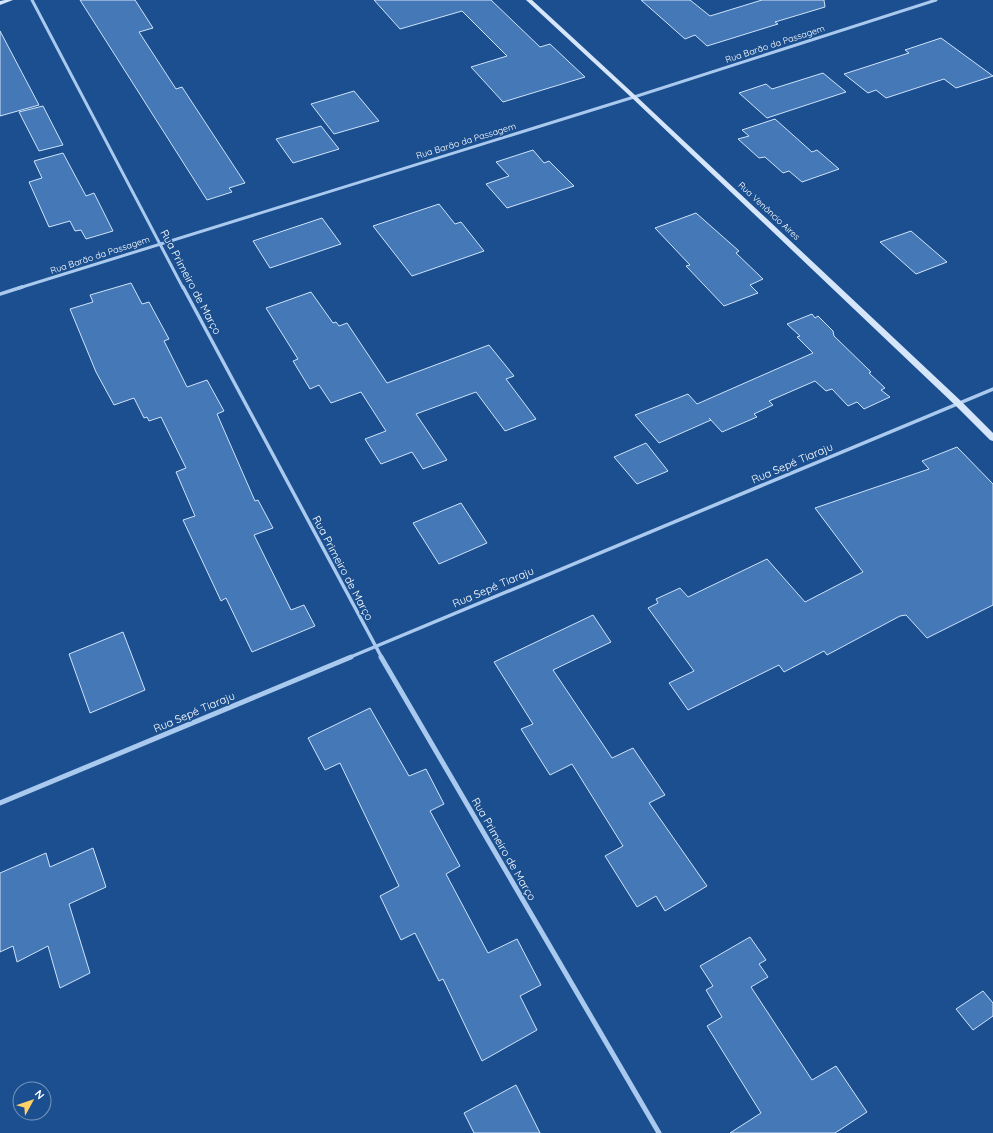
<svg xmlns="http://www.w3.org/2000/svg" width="993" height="1133" viewBox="0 0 993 1133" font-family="Quicksand,sans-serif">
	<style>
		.building { fill: #4478b7; stroke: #cfe3fa }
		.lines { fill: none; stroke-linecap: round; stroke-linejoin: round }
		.street-far2 { stroke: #a9c9ee; stroke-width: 3 }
		.street-far1 { stroke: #a9c9ee; stroke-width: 3.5 }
		.street { stroke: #a9c9ee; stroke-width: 5 }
		.secondary { fill: #d6e6fa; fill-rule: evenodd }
		.labels { text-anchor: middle; stroke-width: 3; stroke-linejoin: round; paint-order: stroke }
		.far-street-label { font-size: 9px; fill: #fff; stroke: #1b4f8f }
		.street-label { font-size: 11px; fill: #fff; stroke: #1b4f8f }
	</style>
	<rect width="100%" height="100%" fill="#1b4f8f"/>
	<g class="building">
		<path d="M80,0H135L153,28L139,32L176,89L182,87L245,183L229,188L232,192L207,200Z"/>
		<path d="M374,0H491L540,47L550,44L585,77L503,102L471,67L507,56L462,11L400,29Z"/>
		<path d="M641,0H690L710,16L762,0H824L825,7L775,22L778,24L707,46L695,35L685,39Z"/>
		<path d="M0,31L39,105L0,116Z"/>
		<path d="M941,38L993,76L956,88L944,79L886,98L876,90L868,93L844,74L909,53L905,50Z"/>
		<path d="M823,73L846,92L767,118L739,93L766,84L772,89Z"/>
		<path d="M354,91L379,121L334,134L311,104Z"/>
		<path d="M43,106L63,145L39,151L19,112Z"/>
		<path d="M775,119L812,152L817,150L839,169L802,182L789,171L783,173L765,157L759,158L738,139L749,136L742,130Z"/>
		<path d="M321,126L339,149L293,163L276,139Z"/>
		<path d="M533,150L544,163L549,161L574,186L507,208L486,184L509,176L496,162Z"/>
		<path d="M63,153L86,196L94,193L113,231L86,239L81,230L75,231L70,221L49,227L29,182L42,178L34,161Z"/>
		<path d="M439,204L455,224L461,222L484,251L412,276L373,226Z"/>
		<path d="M696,213L739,251L736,253L763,279L750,285L758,293L724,306L686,266L690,265L655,228Z"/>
		<path d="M322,218L341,244L270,268L253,241Z"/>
		<path d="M911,231L947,262L916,274L880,242Z"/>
		<path d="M131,283L142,304L149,302L169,339L164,341L187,387L207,380L224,411L217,414L255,501L258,500L273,528L254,535L291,610L304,605L315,626L252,652L226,598L221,601L183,520L195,516L176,472L186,468L161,417L149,421L147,417L144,418L134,398L114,405L96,372L70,309L93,302L90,295Z"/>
		<path d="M311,292L333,323L336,322L339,326L347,323L387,383L489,345L514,376L506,379L536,419L505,431L476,392L416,414L447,460L423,469L412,452L381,464L365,439L386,431L361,392L331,403L319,385L310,389L293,361L298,359L266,308Z"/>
		<path d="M812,314L815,318L818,316L833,331L834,336L871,372L869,373L885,388L881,390L890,397L864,409L857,402L848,406L832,389L826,391L815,381L769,401L773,405L754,414L757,417L722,432L709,418L711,420L659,443L635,415L688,394L697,404L813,353L797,337L800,336L787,324Z"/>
		<path d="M646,443L668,471L637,484L614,457Z"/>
		<path d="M957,447L993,484V605L927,638L906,615L900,616L827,655L824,651L784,672L779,665L688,710L669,683L694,671L648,608L658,603L656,599L680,588L688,597L767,559L805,602L863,572L815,508L929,469L922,461Z"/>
		<path d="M461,503L487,543L439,564L413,523Z"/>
		<path d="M593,615L611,642L553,670L612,758L633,748L665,795L649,803L707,886L665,911L656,896L637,907L605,856L623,846L572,764L550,775L521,729L533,724L494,662Z"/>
		<path d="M123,632L145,690L90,713L69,654Z"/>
		<path d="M370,708L409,776L426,769L444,804L430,811L460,866L446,874L488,953L517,939L541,985L520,996L537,1030L482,1061L443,979L439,981L415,933L401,940L380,896L399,886L340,763L325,770L308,738Z"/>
		<path d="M93,848L106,887L69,904L90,973L60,988L48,946L17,962L13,946L0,952V873L46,853L50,867Z"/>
		<path d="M750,937L766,960L759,964L768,977L751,987L812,1080L836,1066L867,1112L835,1133H730L761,1113L707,1026L722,1017L706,990L713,986L700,966Z"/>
		<path d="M983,991L993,1003V1016L973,1030L956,1009Z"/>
		<path d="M516,1085L540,1133H474L464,1113Z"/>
	</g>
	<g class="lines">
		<g class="street-far2">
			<path d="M32,0L183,288"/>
			<path d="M19,288L634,97L936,0"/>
		</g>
		<g class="street-far1">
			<path d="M183,287L382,658"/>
			<path d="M0,294L22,287"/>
			<path d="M348,658L993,389"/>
		</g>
		<g class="street">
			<path d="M381,657L659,1133"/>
			<path d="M0,803L351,657"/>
		</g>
		<g class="secondary">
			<path d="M5,0H13L0,5V1Z"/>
			<path d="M526,0H532L636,96L962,402L993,433V441L990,440L956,406L632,98Z"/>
		</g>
	</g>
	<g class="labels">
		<g class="far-street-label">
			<text transform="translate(775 44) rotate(-18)" y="3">Rua Barão da Passagem</text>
			<text transform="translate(466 141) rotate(-17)" y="3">Rua Barão da Passagem</text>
			<text transform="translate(769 211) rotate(43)" y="3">Rua Venâncio Aires</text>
			<text transform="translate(100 255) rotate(-18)" y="3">Rua Barão da Passagem</text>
		</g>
		<g class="street-label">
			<text transform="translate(191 282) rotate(62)" y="4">Rua Primeiro de Março</text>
			<text transform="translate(792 463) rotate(-23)" y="4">Rua Sepé Tiaraju</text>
			<text transform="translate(343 568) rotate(62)" y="4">Rua Primeiro de Março</text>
			<text transform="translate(493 587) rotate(-23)" y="4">Rua Sepé Tiaraju</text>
			<text transform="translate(194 712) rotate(-23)" y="4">Rua Sepé Tiaraju</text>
			<text transform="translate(504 849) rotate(60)" y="4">Rua Primeiro de Março</text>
		</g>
	</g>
	<g transform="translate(32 1101) rotate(50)"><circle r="19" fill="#1b4f8f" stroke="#7695bc"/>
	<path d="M0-3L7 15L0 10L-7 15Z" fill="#ffd166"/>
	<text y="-6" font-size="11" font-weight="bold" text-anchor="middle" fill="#ffffff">N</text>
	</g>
</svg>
